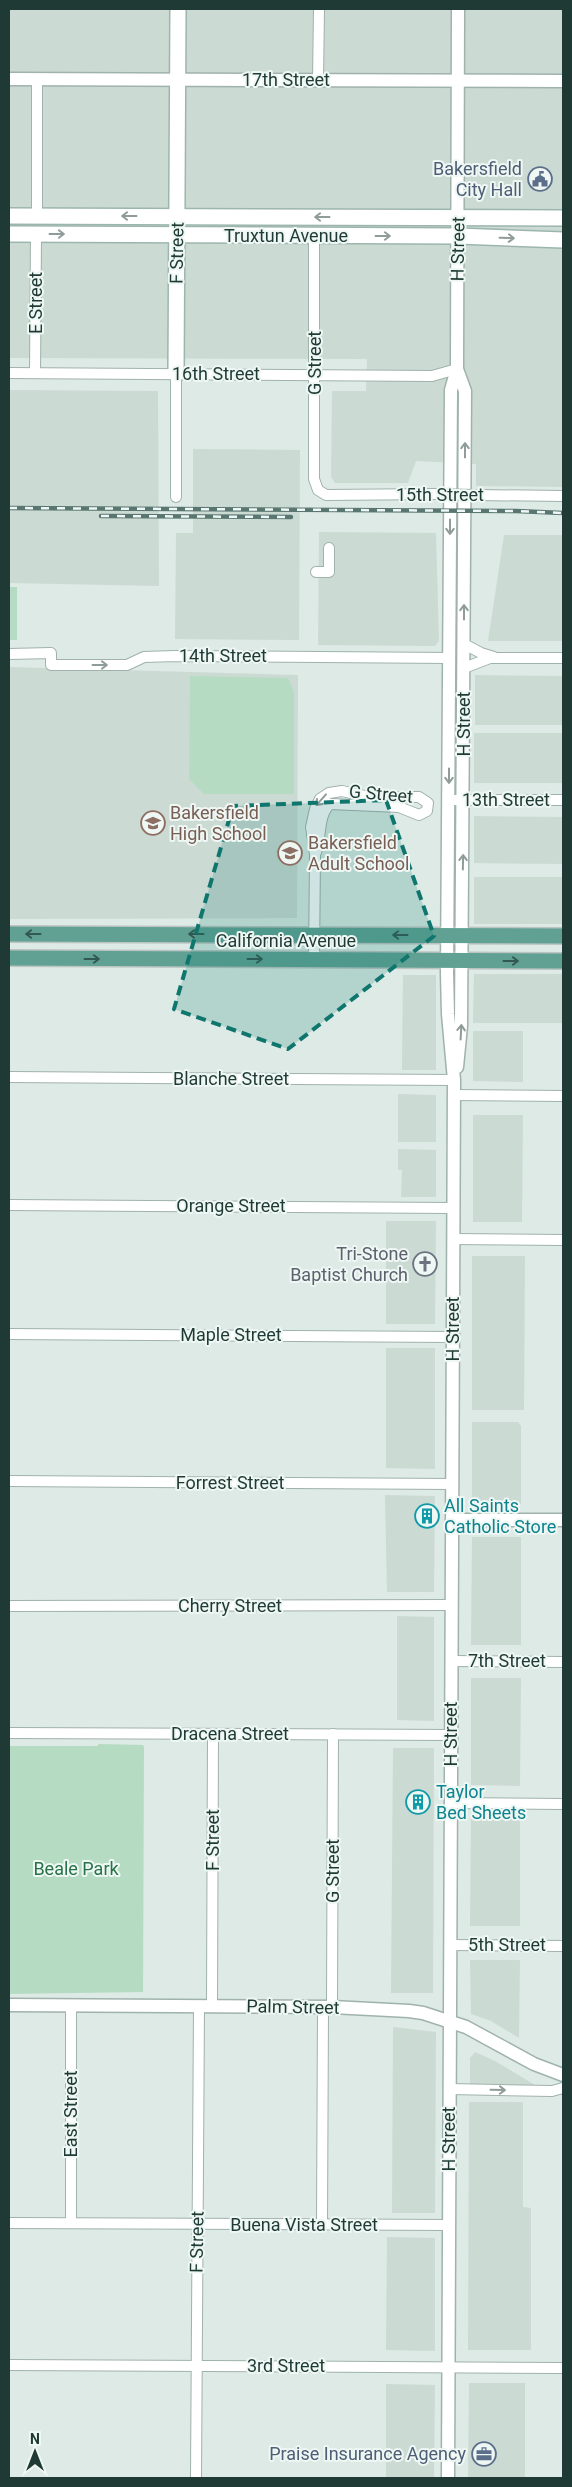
<svg xmlns="http://www.w3.org/2000/svg" width="572" height="2487" viewBox="0 0 572 2487" font-family="Roboto,sans-serif">
	<style>
		.built { fill: #ccdad4 }
		.green { fill: #b5dcc2 }
		.lines { fill: none; stroke-linecap: round; stroke-linejoin: round }
		.minor-casing { stroke: #a0b2ac; stroke-width: 12 }
		.tertiary-casing { stroke: #a0b2ac; stroke-width: 15 }
		.secondary-casing { stroke: #9cb6ae; stroke-width: 18 }
		.primary-casing { stroke: #bcc4c2; stroke-width: 18 }
		.minor { stroke: #fff; stroke-width: 10 }
		.tertiary { stroke: #fff; stroke-width: 12 }
		.secondary { stroke: #fff; stroke-width: 15 }
		.primary { stroke: #60a194; stroke-width: 15 }
		.rail-casing { stroke: #597670; stroke-width: 4.5 }
		.rail { stroke: #eef7f3; stroke-width: 2.5; stroke-dasharray: 8; stroke-linecap: butt }
		.minor-bridge-casing { stroke: #a0b2ac; stroke-width: 12; stroke-linecap: butt }
		.minor-bridge { stroke: #fff; stroke-width: 10 }
		.oneway { stroke: #8f9c9a }
		.oneway2 { stroke: #325951 }
		.marked { fill: #0f766e; fill-opacity: 0.2; stroke: #0f766e; stroke-width: 4; stroke-dasharray: 10 6; stroke-linejoin: round }
		.labels { text-anchor: middle; stroke-width: 4; stroke-linejoin: round; paint-order: stroke }
		.street-label { font-size: 18px; fill: #1f3a34; stroke: #eef7f3 }
		.service-label { font-size: 18px; fill: #4e5e75; stroke: #eef7f3; text-anchor: end }
		.education-label { font-size: 18px; fill: #785e54; stroke: #eef7f3; text-anchor: start }
		.worship-label { font-size: 18px; fill: #5b616d; stroke: #eef7f3; text-anchor: end }
		.culture-label { font-size: 18px; fill: #0d838f; stroke: #eef7f3; text-anchor: start }
		.park-label { font-size: 18px; fill: #287248; stroke: #eef7f3 }
	</style>
	<rect width="100%" height="100%" fill="#ddeae5"/>
	<g class="built">
		<path d="M9,9H563V487L476,486V464L416,461L408,483H335L331,477L332,391H366L367,359L9,358Z"/>
		<path d="M9,390L158,391L159,586L9,583Z"/>
		<path d="M193,449L300,450L299,640L175,639L176,533H193Z"/>
		<path d="M319,532L436,533L439,641L435,646L318,645Z"/>
		<path d="M504,535H563V641H488Z"/>
		<path d="M9,667L298,675L297,918L9,919Z"/>
		<path d="M475,675L563,676V725H475Z"/>
		<rect x="474" y="733" width="89" height="50"/>
		<path d="M474,816L563,817V864L474,863Z"/>
		<rect x="474" y="877" width="89" height="47"/>
		<path d="M474,974H563V1023H473Z"/>
		<path d="M403,975H436V1070H402Z"/>
		<path d="M473,1031H523V1082L473,1081Z"/>
		<path d="M398,1094L436,1095V1142H398Z"/>
		<path d="M473,1115H523L522,1222H473Z"/>
		<path d="M398,1149L436,1150V1197H401L402,1170H398Z"/>
		<path d="M386,1221H436L435,1324H386Z"/>
		<path d="M472,1256H525L524,1410H472Z"/>
		<path d="M386,1348H435V1469L386,1468Z"/>
		<path d="M472,1422H518L521,1426V1504H472Z"/>
		<path d="M385,1495L435,1496L434,1592H387Z"/>
		<path d="M472,1537H521V1645H471Z"/>
		<path d="M397,1616L434,1617V1721L397,1720Z"/>
		<path d="M471,1678H521L520,1786L471,1785Z"/>
		<path d="M393,1748H434L433,1993H391Z"/>
		<path d="M471,1819H520V1926H470Z"/>
		<path d="M470,1960H520L519,2038L491,2021L471,2014Z"/>
		<path d="M393,2027L436,2032L435,2213H392Z"/>
		<path d="M475,2052L495,2061L535,2085H470V2058Z"/>
		<path d="M469,2102H523V2207L531,2208V2350H468Z"/>
		<path d="M387,2237L435,2238V2351L386,2350Z"/>
		<path d="M469,2383H525V2478H468Z"/>
		<path d="M386,2384L435,2385L434,2478H386Z"/>
	</g>
	<g class="green">
		<rect x="9" y="587" width="8" height="53"/>
		<path d="M190,676L288,678L294,692V794H204L189,779Z"/>
		<path d="M99,1744L143,1745L144,1747L143,1992L9,1994V1746H97Z"/>
	</g>
	<g class="lines">
		<g class="minor-casing">
			<g id="minor">
				<path d="M37,79V216"/>
				<path d="M318,80L319,9"/>
				<path d="M314,236V479L318,490L326,495L435,494"/>
				<path d="M9,373L432,376L457,369"/>
				<path d="M35,373L36,234"/>
				<path d="M476,495L563,496"/>
				<path d="M176,497V374"/>
				<path d="M316,572H329V548"/>
				<path d="M464,644L481,653L494,657"/>
				<path d="M9,654L51,653V665H127L144,657L175,656L450,658"/>
				<path d="M464,668L490,658H563"/>
				<path d="M449,800H563"/>
				<path d="M314,960L315,855L311,827L315,809L320,799L329,793L342,791L369,797H419L428,803L427,811L419,815L399,807L330,804C317,816 322,839 315,855"/>
				<path d="M9,1077L454,1080"/>
				<path d="M454,1095L563,1096"/>
				<path d="M9,1205L453,1208"/>
				<path d="M453,1239L563,1240"/>
				<path d="M9,1334L452,1337"/>
				<path d="M9,1481L452,1484"/>
				<path d="M9,1606L451,1605"/>
				<path d="M451,1661L563,1662"/>
				<path d="M9,1733L451,1735"/>
				<path d="M451,1803L563,1804"/>
				<path d="M450,1945L563,1946"/>
				<path d="M71,2005V2223"/>
				<path d="M212,2006L213,1734"/>
				<path d="M332,2007L333,1734"/>
				<path d="M450,2089L552,2091L563,2088"/>
				<path d="M9,2223L449,2225"/>
				<path d="M322,2225L323,2007"/>
				<path d="M9,2365L563,2368"/>
				<path d="M196,2478L199,2006"/>
			</g>
		</g>
		<g class="tertiary-casing">
			<g id="tertiary">
				<path d="M9,79L563,81"/>
				<path d="M457,1067L461,1026L465,391L457,369"/>
				<path d="M452,1520H563"/>
				<path d="M9,2005L332,2007L409,2011L423,2013L466,2027L534,2064L563,2075"/>
				<path d="M448,2478L454,1080L448,1014L447,973L451,390L457,369L458,9"/>
			</g>
		</g>
		<g class="secondary-casing">
			<g id="secondary">
				<path d="M9,216L563,218"/>
				<path d="M9,234L458,236L563,240"/>
				<path d="M176,374L178,9"/>
			</g>
		</g>
		<g class="primary-casing">
			<g id="primary">
				<path d="M9,934L563,936"/>
				<path d="M9,958L563,961"/>
			</g>
		</g>
		<use href="#minor" class="minor"/>
		<use href="#tertiary" class="tertiary"/>
		<use href="#secondary" class="secondary"/>
		<use href="#primary" class="primary"/>
		<g class="rail-casing">
			<g id="rail">
				<path d="M9,508L516,511L563,513"/>
				<path d="M101,516L291,517"/>
			</g>
		</g>
		<use href="#rail" class="rail"/>
		<g class="minor-bridge-casing">
			<path id="minor-bridge" d="M435,494L476,495"/>
		</g>
		<use href="#minor-bridge" class="minor-bridge"/>
	</g>
	<defs><path id="oneway-shaft" d="M-6 0H5M1.5-3L5.5 0L1.5 3" fill="none" stroke-width="1.6" stroke-linecap="round" stroke-linejoin="round" transform="scale(1.25)"/></defs>
	<g class="oneway">
		<use href="#oneway-shaft" transform="translate(129 216) rotate(-180)"/>
		<use href="#oneway-shaft" transform="translate(322 217) rotate(180)"/>
		<use href="#oneway-shaft" transform="translate(57 234)"/>
		<use href="#oneway-shaft" transform="translate(383 236)"/>
		<use href="#oneway-shaft" transform="translate(507 238) rotate(2)"/>
		<use href="#oneway-shaft" transform="translate(465 450) rotate(-90)"/>
		<use href="#oneway-shaft" transform="translate(450 527) rotate(90)"/>
		<use href="#oneway-shaft" transform="translate(464 612) rotate(-90)"/>
		<use href="#oneway-shaft" transform="translate(100 665)"/>
		<use href="#oneway-shaft" transform="translate(449 776) rotate(90)"/>
		<use href="#oneway-shaft" transform="translate(321 800) rotate(132)"/>
		<use href="#oneway-shaft" transform="translate(463 862) rotate(-89)"/>
		<use href="#oneway-shaft" transform="translate(461 1032) rotate(-87)"/>
		<use href="#oneway-shaft" transform="translate(498 2090) rotate(1)"/>
	</g>
	<g class="oneway2">
		<use href="#oneway-shaft" transform="translate(33 934) rotate(-180)"/>
		<use href="#oneway-shaft" transform="translate(196 934) rotate(-180)"/>
		<use href="#oneway-shaft" transform="translate(400 935) rotate(-180)"/>
		<use href="#oneway-shaft" transform="translate(92 959)"/>
		<use href="#oneway-shaft" transform="translate(255 959)"/>
		<use href="#oneway-shaft" transform="translate(511 961)"/>
	</g>
	<path class="marked" d="M386,800L434,936L288,1049L174,1009L233,806Z"/>
	<defs>
		<g id="civic-ring" transform="scale(1.25)"><circle r="9.5" fill="#eef7f3" stroke="#5c6f8a" stroke-width="1.5"/><path d="M-.6-6.5H3V-4.5H.6V-3L4-1V1h2V6H-6V1h2V-1L-.6-3ZM-1.2 2.5V6h2.4V2.5Z" fill="#5c6f8a"/></g>
		<g id="school-ring" transform="scale(1.25)"><circle r="9.5" fill="#eef7f3" stroke="#8d6e63" stroke-width="1.5"/><path d="M0-5L7-2L0 1L-7-2ZM-4 1L0 2.5L4 1V4Q0 6-4 4Z" fill="#8d6e63"/></g>
		<g id="church-ring" transform="scale(1.25)"><circle r="9.5" fill="#eef7f3" stroke="#6b7280" stroke-width="1.5"/><path d="M-1.2-6h2.4v3.5h3.3v2.4h-3.3V6h-2.4V-.1h-3.3v-2.4h3.3Z" fill="#6b7280"/></g>
		<g id="building-ring" transform="scale(1.25)"><circle r="9.5" fill="#eef7f3" stroke="#0f9aa8" stroke-width="1.5"/><path d="M-4-6H4V6H1V3H-1V6H-4ZM-2.5-4.3h1.7v1.8h-1.7ZM.8-4.3h1.7v1.8H.8ZM-2.5-1h1.7V.8h-1.7ZM.8-1h1.7V.8H.8Z" fill="#0f9aa8"/></g>
		<g id="office-ring" transform="scale(1.25)"><circle r="9.5" fill="#eef7f3" stroke="#5c6f8a" stroke-width="1.5"/><path d="M-6-3h4V-5.5h4V-3h4V5H-6ZM-1-4.5V-3h2v-1.5ZM-6 0V1H6V0Z" fill="#5c6f8a"/></g>
	</defs>
	<g fill-rule="evenodd">
		<use href="#civic-ring" x="540" y="179"/>
		<use href="#school-ring" x="153" y="823"/>
		<use href="#school-ring" x="290" y="853"/>
		<use href="#church-ring" x="425" y="1264"/>
		<use href="#building-ring" x="427" y="1516"/>
		<use href="#building-ring" x="418" y="1802"/>
		<use href="#office-ring" x="484" y="2454"/>
	</g>
	<g class="labels">
		<g class="street-label">
			<text x="286" y="86">17th Street</text>
			<text x="286" y="242">Truxtun Avenue</text>
			<text transform="translate(458 249) rotate(-89)" y="6">H Street</text>
			<text transform="translate(177 253) rotate(-89)" y="6">F Street</text>
			<text transform="translate(36 303) rotate(-90)" y="6">E Street</text>
			<text transform="translate(315 363) rotate(-90)" y="6">G Street</text>
			<text x="216" y="380">16th Street</text>
			<text x="440" y="501">15th Street</text>
			<text x="223" y="662">14th Street</text>
			<text transform="translate(464 724) rotate(-90)" y="6">H Street</text>
			<text transform="translate(381 794) rotate(5)" y="6">G Street</text>
			<text x="506" y="806">13th Street</text>
			<text x="286" y="947">California Avenue</text>
			<text x="231" y="1085">Blanche Street</text>
			<text x="231" y="1212">Orange Street</text>
			<text transform="translate(453 1329) rotate(-90)" y="6">H Street</text>
			<text x="231" y="1341">Maple Street</text>
			<text x="230" y="1489">Forrest Street</text>
			<text x="230" y="1612">Cherry Street</text>
			<text x="507" y="1667">7th Street</text>
			<text x="230" y="1740">Dracena Street</text>
			<text transform="translate(451 1734) rotate(-90)" y="6">H Street</text>
			<text transform="translate(213 1840) rotate(-90)" y="6">F Street</text>
			<text transform="translate(333 1871) rotate(-90)" y="6">G Street</text>
			<text x="507" y="1951">5th Street</text>
			<text transform="translate(293 2007) rotate(1)" y="6">Palm Street</text>
			<text transform="translate(71 2114) rotate(-90)" y="6">East Street</text>
			<text transform="translate(449 2139) rotate(-90)" y="6">H Street</text>
			<text x="304" y="2231">Buena Vista Street</text>
			<text transform="translate(197 2242) rotate(-89)" y="6">F Street</text>
			<text x="286" y="2372">3rd Street</text>
		</g>
		<g class="service-label">
			<text x="522" y="175">Bakersfield<tspan x="522" dy="21">City Hall</tspan></text>
			<text x="466" y="2460">Praise Insurance Agency</text>
		</g>
		<g class="education-label">
			<text x="170" y="819">Bakersfield<tspan x="170" dy="21">High School</tspan></text>
			<text x="308" y="849">Bakersfield<tspan x="308" dy="21">Adult School</tspan></text>
		</g>
		<g class="worship-label">
			<text x="408" y="1260">Tri-Stone<tspan x="408" dy="21">Baptist Church</tspan></text>
		</g>
		<g class="culture-label">
			<text x="444" y="1512">All Saints<tspan x="444" dy="21">Catholic Store</tspan></text>
			<text x="436" y="1798">Taylor<tspan x="436" dy="21">Bed Sheets</tspan></text>
		</g>
		<g class="park-label">
			<text x="76" y="1875">Beale Park</text>
		</g>
	</g>
	<rect width="572" height="2487" fill="none" stroke="#1f3a34" stroke-width="20"/>
	<g transform="translate(35 2452)" stroke="#eef7f3" stroke-width="4" paint-order="stroke">
	<path d="M0-4L9 19L0 12L-9 19Z" fill="#1f3a34"/>
	<text y="-8" font-size="14" font-weight="bold" text-anchor="middle" fill="#1f3a34">N</text>
	</g>
</svg>
